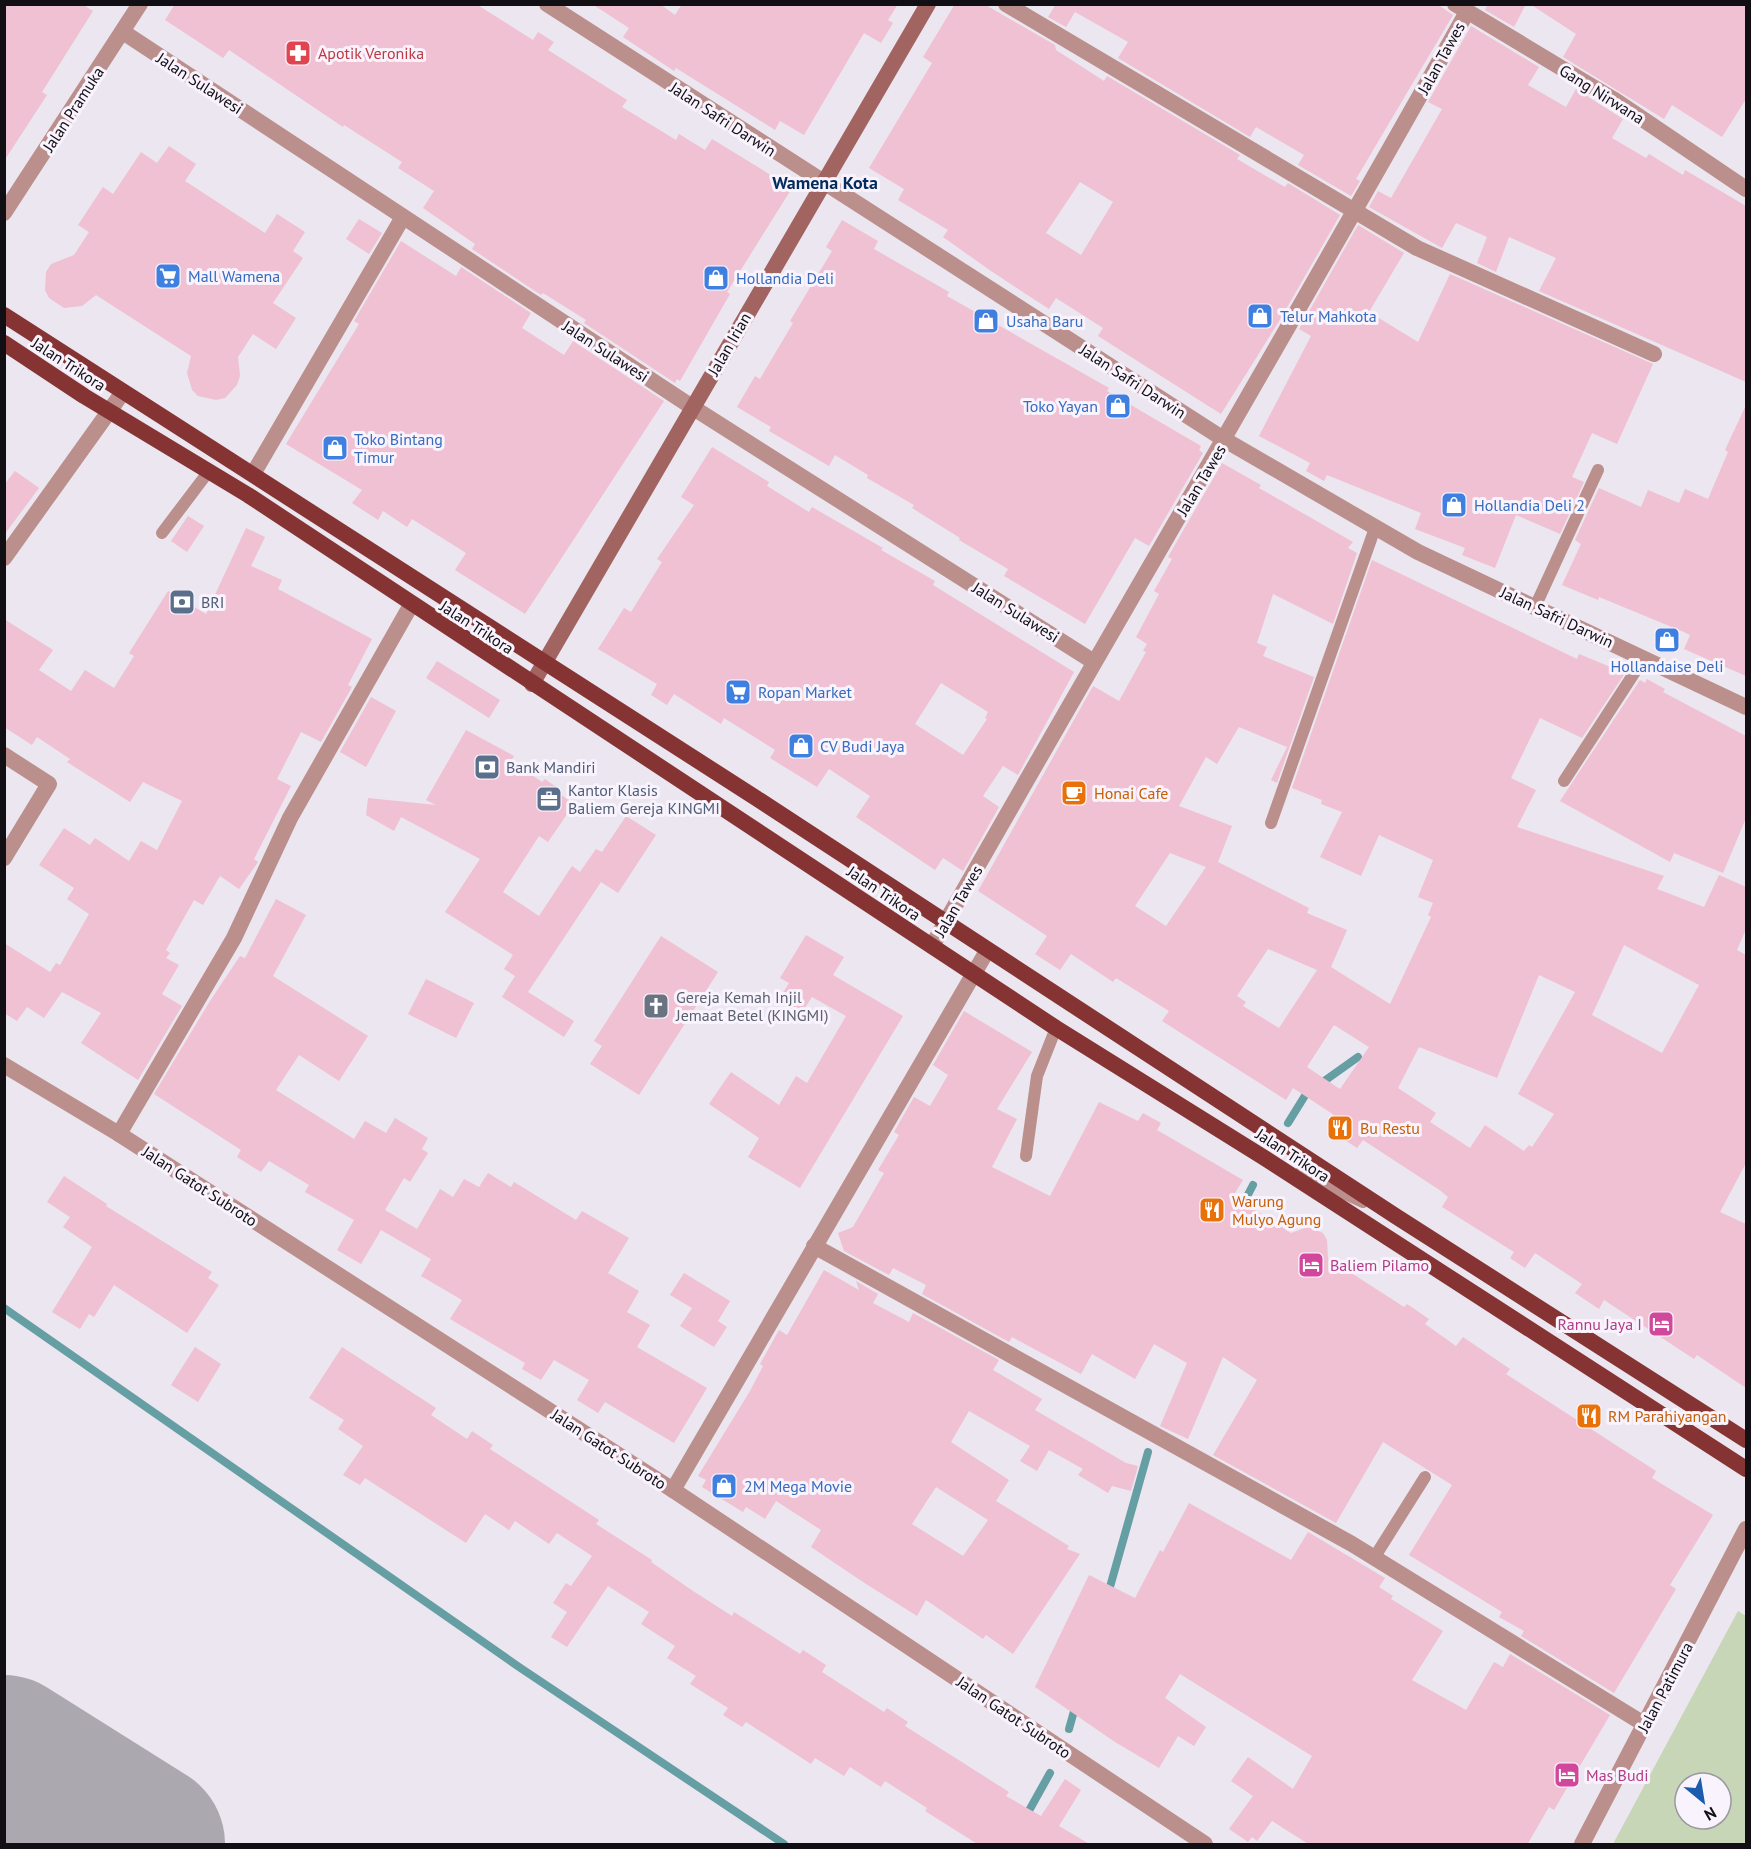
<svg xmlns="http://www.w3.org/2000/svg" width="1751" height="1849" viewBox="0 0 1751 1849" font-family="'PT Sans',sans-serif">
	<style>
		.green { fill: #c6d6b7; fill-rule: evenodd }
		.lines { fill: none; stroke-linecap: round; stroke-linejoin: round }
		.stream { stroke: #659ea3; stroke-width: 8 }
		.runway { stroke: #aca8b0; stroke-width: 162 }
		.building { fill: #f0c0d3; fill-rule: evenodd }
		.service { stroke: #bb8f8c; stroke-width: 12 }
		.minor { stroke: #bb8f8c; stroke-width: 16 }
		.tertiary { stroke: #bb8f8c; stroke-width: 16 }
		.secondary { stroke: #a26460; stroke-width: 16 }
		.trunk { stroke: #853433; stroke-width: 16 }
		.labels { text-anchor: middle; stroke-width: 6; stroke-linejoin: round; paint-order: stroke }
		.health-label { font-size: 16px; fill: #be3a42; stroke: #f9f3fd; text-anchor: start }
		.street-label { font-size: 16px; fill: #110f13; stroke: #f9f3fd }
		.shop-label { font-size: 16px; fill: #366cbe; stroke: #f9f3fd; text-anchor: start }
		.service-label { font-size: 16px; fill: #4e5e75; stroke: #f9f3fd; text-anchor: start }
		.food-label { font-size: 16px; fill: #c56008; stroke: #f9f3fd; text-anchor: start }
		.worship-label { font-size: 16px; fill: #5b616d; stroke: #f9f3fd; text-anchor: start }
		.hotel-label { font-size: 16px; fill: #b23c85; stroke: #f9f3fd; text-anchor: start }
		.neighbourhood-label { font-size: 18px; font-weight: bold; fill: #022c5e; stroke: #f9f3fd }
	</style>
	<rect width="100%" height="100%" fill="#ebe6ef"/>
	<path class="green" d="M1738,1611L1746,1616V1844H1613ZM1685,1783H1721V1819H1685Z"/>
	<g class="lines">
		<g class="stream">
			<path d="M1288,1123L1306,1094L1358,1057"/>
			<path d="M1240,1210L1253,1185"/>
			<path d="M4,1308L519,1667L784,1844"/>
			<path d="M1108,1594L1148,1452"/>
			<path d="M1069,1729L1076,1704"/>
			<path d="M1026,1816L1050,1773"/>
		</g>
		<path class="runway" d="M4,1756L144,1844"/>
	</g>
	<g class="building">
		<path d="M4,4H82L93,11L42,92L47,95L4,161Z"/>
		<path d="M175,4H476L533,40L538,32L554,42L548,50L627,100L622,107L676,140L679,134L705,150L712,139L792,188L727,292L730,294L680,381L677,379L675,383L584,323L586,320L543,293L541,295L472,249L475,244L423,208L434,191L398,168L402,162L344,125L343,127L229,50L223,58L165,20Z"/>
		<path d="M592,4H660L675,15L682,4H898L888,20L893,23L881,43L864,33L804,135L780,121L775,130L676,68L674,71L623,37L629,28Z"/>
		<path d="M955,4H984L1055,45L1056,50L1104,81L1107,76L1240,155L1237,159L1285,187L1288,183L1340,215L1281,318L1221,414L1098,336L1103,328L1056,298L1049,309L991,271L943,237L948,230L898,200L904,189L869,168L932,63L923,57ZM1080,182L1113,202L1081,255L1046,233Z"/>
		<path d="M1056,4H1437L1453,15L1356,179L1360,181L1351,196L1298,165L1304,155L1256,127L1250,137L1118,58L1128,42L1075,12L1066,27L1048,17Z"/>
		<path d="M1488,4H1526L1514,27L1485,10Z"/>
		<path d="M1530,4H1746V99L1722,137L1672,105L1664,119L1563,57L1576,34Z"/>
		<path d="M1471,26L1539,67L1528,85L1566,107L1576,89L1623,119L1612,138L1646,158L1649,154L1683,175L1685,170L1746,206V382L1539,291L1556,258L1509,237L1496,272L1477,263L1487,237L1456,223L1442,248L1369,207L1378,191L1391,198L1442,109L1428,102Z"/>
		<path d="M169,146L196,164L185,181L265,233L277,214L305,232L293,251L303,258L273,303L296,318L276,349L253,334L238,357L240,376L237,385L225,398L216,400L198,396L192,390L187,373L191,356L96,295L82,306L64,308L49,298L45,290L46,272L51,264L74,255L89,232L78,225L103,187L113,194L141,152L157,163Z"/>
		<path d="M359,219L382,233L369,254L346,239Z"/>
		<path d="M842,220L878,241L874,249L949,292L947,296L1109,388L1107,391L1201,446L1199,450L1203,453L1149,546L1135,538L1085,624L1004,576L1008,569L959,540L960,538L912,508L914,505L867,478L868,475L835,455L829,466L769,431L771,427L737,407L755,376L760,379L793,323L790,321L832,251L826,247Z"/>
		<path d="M1358,225L1404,253L1369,312L1418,342L1450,274L1653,364L1617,444L1592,433L1572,477L1584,482L1560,534L1516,515L1495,568L1462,555L1465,548L1415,529L1421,513L1327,475L1324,481L1306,471L1310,463L1259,436L1311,336L1299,329Z"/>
		<path d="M401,241L456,276L461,267L531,313L522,328L564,355L573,341L664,401L525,614L455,570L466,553L412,519L407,527L383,511L378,520L352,503L362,490L286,444L359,324L354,321Z"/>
		<path d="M1746,405V676L1684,649L1690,635L1684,632L1599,597L1598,600L1562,585L1581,544L1575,540L1599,488L1641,507L1648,490L1679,503L1685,489L1708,499L1728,452L1725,450Z"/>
		<path d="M712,447L769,482L767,486L809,512L812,507L883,548L881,550L935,581L933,585L1074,672L1018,775L1003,766L983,796L999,807L963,871L943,858L935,870L856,817L870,796L829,769L817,787L770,758L775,750L724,718L721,724L674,694L667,705L651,695L657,684L598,649L624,608L631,612L662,562L657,559L694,505L681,497ZM941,683L988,712L985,718L987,719L963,755L915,724Z"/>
		<path d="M1222,463L1261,485L1259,488L1353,542L1348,548L1357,553L1333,624L1273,594L1257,643L1267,647L1263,656L1314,677L1277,783L1271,780L1287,747L1239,727L1217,764L1206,757L1179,806L1232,826L1218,862L1309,908L1307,913L1347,930L1331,967L1390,1004L1431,917L1428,915L1433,903L1418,897L1433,860L1379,835L1361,876L1320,857L1342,812L1321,804L1322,800L1292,788L1372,560L1577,659L1579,654L1625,673L1582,738L1540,718L1511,778L1536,790L1517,827L1664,876L1657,889L1704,907L1719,875L1746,887V929L1737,950L1746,955V1163L1720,1212L1746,1224V1388L1697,1355L1694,1359L1604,1300L1599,1309L1575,1293L1582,1284L1535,1253L1525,1268L1510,1258L1514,1252L1442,1207L1448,1197L1441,1191L1363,1140L1357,1148L1328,1129L1337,1117L1293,1088L1286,1100L1162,1021L1169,1011L1116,978L1113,982L1071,954L1060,970L1035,954L1047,936L978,891L1093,686L1119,701L1146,652L1143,651L1147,644L1136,637L1159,594L1154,591L1172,559L1168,557ZM1170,853L1206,867L1166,926L1135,906ZM1624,945L1699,985L1662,1053L1592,1015ZM1268,949L1317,970L1279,1028L1243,1006L1246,1002L1237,996ZM1539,975L1575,992L1518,1094L1554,1114L1532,1147L1529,1145L1524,1151L1485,1125L1470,1148L1430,1122L1436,1113L1398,1088L1419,1047L1497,1078ZM1334,1025L1369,1047L1340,1089L1307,1067Z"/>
		<path d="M15,471L39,488L4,535V485Z"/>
		<path d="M188,516L204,526L187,552L171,541Z"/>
		<path d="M246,528L265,537L251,566L282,580L278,589L372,639L348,685L352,687L321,742L301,732L277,779L291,786L254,859L258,862L239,889L220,876L203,905L194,900L166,950L170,953L166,958L179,965L162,994L182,1006L138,1080L81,1043L101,1013L62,992L44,1018L27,1007L17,1021L4,1013V943L50,972L56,963L60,965L89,914L67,899L74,888L39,865L64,828L90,845L95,838L129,861L141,841L157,850L182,801L143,782L130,802L67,762L70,759L37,737L32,745L4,727V619L53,650L39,670L71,691L85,670L114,688L134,656L129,653L168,591L206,614Z"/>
		<path d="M437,661L500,700L489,718L426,678Z"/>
		<path d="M1647,679L1665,689L1663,692L1746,736V818L1723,873L1674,853L1670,862L1560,801L1640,680L1645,683Z"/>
		<path d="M371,697L396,711L366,767L340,752Z"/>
		<path d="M466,730L514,756L511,761L542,782L545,779L559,789L557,792L574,804L548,842L539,836L503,892L539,916L572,866L580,872L596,849L602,852L626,816L656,835L618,893L601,882L528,992L574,1021L564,1037L502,997L515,976L504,969L513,955L445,912L480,859L401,817L394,831L366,815L368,798L436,805L426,800Z"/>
		<path d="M276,899L306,915L273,976L368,1036L339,1081L299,1055L276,1090L354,1139L365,1121L386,1133L395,1118L428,1138L422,1149L428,1153L410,1182L404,1178L385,1210L417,1229L440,1189L453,1197L464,1179L479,1187L488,1173L511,1187L514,1182L576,1220L582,1211L629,1238L608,1273L639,1291L627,1312L650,1325L637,1347L707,1388L674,1443L605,1402L598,1413L577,1400L589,1380L554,1360L541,1380L522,1369L525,1363L450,1319L462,1300L421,1276L431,1259L381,1230L361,1264L337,1250L354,1220L305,1192L309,1185L269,1161L261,1172L237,1157L241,1150L154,1094L210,1001L240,956L245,958Z"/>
		<path d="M806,935L844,957L833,975L903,1016L800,1188L748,1157L759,1138L709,1104L731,1072L779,1105L796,1076L807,1083L846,1016L812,997L800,1015L778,1001L789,983L780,978Z"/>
		<path d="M661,936L718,972L639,1095L590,1064L602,1046L594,1041Z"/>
		<path d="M426,979L474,1003L456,1038L408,1014Z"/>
		<path d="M964,1011L1032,1052L997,1109L1017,1119L992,1167L1050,1196L1099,1102L1138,1121L1143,1113L1161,1123L1157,1130L1243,1180L1233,1196L1291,1233L1308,1227L1323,1233L1327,1240L1328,1258L1404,1307L1407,1304L1429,1319L1425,1324L1456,1346L1463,1337L1510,1369L1506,1374L1656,1471L1652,1478L1713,1515L1670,1585L1676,1589L1614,1693L1521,1636L1524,1631L1499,1617L1502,1612L1409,1555L1452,1485L1383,1442L1336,1523L1213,1455L1257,1380L1223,1357L1188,1439L1160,1426L1187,1363L1154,1344L1135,1379L1092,1354L1081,1374L1012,1337L1009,1342L922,1294L926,1285L893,1268L889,1275L844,1251L838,1233L853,1227L884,1173L878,1170L899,1135L894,1132L914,1097L930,1106L948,1075L933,1065Z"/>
		<path d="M64,1176L107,1204L106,1206L212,1272L208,1278L219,1285L187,1333L114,1285L94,1317L89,1314L80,1329L52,1312L92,1247L63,1227L70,1217L47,1202Z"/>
		<path d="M824,1270L859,1290L856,1281L878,1294L873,1303L909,1322L913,1313L999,1360L993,1370L1042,1399L1035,1410L1126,1463L1138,1466L1131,1491L1112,1486L1108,1493L1078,1475L1083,1469L1049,1450L1037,1471L1020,1461L1030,1446L969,1411L951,1442L1009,1480L996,1501L1069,1546L1067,1549L1080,1554L1013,1654L986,1635L983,1639L926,1600L917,1616L863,1582L811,1547L821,1530L776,1501L765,1519L746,1507L743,1512L702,1487L706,1480L698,1476L750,1391L763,1366L760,1364L779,1330L787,1335ZM936,1487L988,1520L963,1556L912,1524Z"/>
		<path d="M684,1273L730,1301L718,1321L727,1327L714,1347L680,1326L692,1308L670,1295Z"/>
		<path d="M195,1347L221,1364L198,1402L171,1385Z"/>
		<path d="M342,1347L436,1408L431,1415L467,1439L472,1431L493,1445L490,1449L599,1520L596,1524L652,1560L651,1562L693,1591L732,1616L734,1612L800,1654L803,1650L826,1665L822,1672L884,1712L887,1708L908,1722L905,1726L1009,1792L1006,1796L1041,1816L1065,1779L1081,1790L1059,1826L1091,1845H979L925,1811L927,1808L885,1781L881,1787L850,1767L844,1776L815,1758L811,1764L746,1722L742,1727L723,1715L728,1708L690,1684L696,1676L667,1658L675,1646L641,1624L649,1612L608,1586L567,1647L551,1637L567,1612L553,1603L566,1583L571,1586L592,1556L557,1533L549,1544L515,1521L509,1530L485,1514L466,1543L365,1478L360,1485L343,1475L363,1446L338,1429L344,1420L309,1398Z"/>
		<path d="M1189,1503L1291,1560L1308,1532L1385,1578L1379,1587L1393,1596L1391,1599L1443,1631L1412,1680L1466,1710L1494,1662L1503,1667L1510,1654L1610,1715L1554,1810L1549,1807L1527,1845H1310L1272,1821L1257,1841L1252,1837L1248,1842L1229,1829L1253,1796L1231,1781L1248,1757L1293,1789L1312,1756L1180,1674L1165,1698L1206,1727L1194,1746L1178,1736L1159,1768L1115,1742L1035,1687L1089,1575L1135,1598L1160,1550L1163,1552Z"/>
	</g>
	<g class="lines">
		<g class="service">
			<path d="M162,533L209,471"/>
			<path d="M1535,607L1598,470"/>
			<path d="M1564,781L1644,658"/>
			<path d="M1271,823L1375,528"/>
			<path d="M1026,1156L1037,1076L1056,1028"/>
			<path d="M1300,1173L1363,1202"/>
			<path d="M1374,1558L1425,1477"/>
		</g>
		<g class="minor">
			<path d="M547,4L1225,440L1418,552L1746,707"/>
			<path d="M1006,4L1417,248L1654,354"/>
			<path d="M1455,4L1613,99L1746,189"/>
			<path d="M123,32L692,407L1094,662"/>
			<path d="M4,213L140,4"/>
			<path d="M253,474L403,217"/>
			<path d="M4,558L123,392"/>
			<path d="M4,755L49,784L4,858"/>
			<path d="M932,946C1109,634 1292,325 1467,12"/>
			<path d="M119,1134L234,938L290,818L411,605"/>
			<path d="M814,1246L1352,1544L1644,1724"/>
			<path d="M673,1490L987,951"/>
		</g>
		<g class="tertiary">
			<path d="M4,1065L119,1134L673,1490L1205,1844"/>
			<path d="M1582,1844L1746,1529"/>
		</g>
		<path class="secondary" d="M532,684L928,4"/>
		<g class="trunk">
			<path d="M4,315L756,798L1397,1217L1746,1440"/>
			<path d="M4,343L84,396L248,495L1056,1028L1263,1157L1746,1469"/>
		</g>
	</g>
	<defs>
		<g id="pharmacy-square" transform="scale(1.35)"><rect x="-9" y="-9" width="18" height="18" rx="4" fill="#e0444e" stroke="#f9f3fd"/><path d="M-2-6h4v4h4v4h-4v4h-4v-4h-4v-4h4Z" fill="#fff"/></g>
		<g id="supermarket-square" transform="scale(1.35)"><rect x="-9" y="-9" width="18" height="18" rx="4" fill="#3f7fe0" stroke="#f9f3fd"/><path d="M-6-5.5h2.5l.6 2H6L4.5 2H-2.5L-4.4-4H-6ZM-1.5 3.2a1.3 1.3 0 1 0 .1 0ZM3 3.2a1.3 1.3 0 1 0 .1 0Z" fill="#fff"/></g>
		<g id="shop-square" transform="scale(1.35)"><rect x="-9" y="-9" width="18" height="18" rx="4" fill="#3f7fe0" stroke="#f9f3fd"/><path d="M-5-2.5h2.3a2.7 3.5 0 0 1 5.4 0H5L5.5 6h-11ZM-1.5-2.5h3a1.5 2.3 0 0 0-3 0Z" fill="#fff"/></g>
		<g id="bank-square" transform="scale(1.35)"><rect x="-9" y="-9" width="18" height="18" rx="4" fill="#5c6f8a" stroke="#f9f3fd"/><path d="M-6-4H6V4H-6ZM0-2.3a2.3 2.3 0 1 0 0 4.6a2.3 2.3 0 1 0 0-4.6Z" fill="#fff"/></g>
		<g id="cafe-square" transform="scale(1.35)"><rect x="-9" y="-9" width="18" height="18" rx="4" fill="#e8710a" stroke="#f9f3fd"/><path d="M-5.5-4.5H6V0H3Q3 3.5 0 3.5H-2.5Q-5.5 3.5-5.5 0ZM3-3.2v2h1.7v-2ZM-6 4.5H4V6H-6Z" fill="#fff"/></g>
		<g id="office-square" transform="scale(1.35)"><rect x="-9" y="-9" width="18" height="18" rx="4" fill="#5c6f8a" stroke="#f9f3fd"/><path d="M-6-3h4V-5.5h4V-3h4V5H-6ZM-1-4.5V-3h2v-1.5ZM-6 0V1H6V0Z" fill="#fff"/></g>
		<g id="church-square" transform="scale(1.35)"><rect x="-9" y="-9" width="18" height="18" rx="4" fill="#6b7280" stroke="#f9f3fd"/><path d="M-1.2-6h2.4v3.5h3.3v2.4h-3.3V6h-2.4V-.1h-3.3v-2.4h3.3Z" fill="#fff"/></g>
		<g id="restaurant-square" transform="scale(1.35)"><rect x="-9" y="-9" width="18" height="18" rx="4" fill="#e8710a" stroke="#f9f3fd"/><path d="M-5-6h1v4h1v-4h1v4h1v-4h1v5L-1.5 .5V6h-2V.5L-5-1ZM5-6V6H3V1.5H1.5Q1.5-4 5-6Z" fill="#fff"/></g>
		<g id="hotel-square" transform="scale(1.35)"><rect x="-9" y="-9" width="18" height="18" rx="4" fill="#d1479c" stroke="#f9f3fd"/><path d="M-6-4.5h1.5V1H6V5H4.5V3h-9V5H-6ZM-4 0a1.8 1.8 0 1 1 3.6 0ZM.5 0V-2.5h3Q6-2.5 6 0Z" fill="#fff"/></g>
	</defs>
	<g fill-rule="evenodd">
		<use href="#pharmacy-square" x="298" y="53"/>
		<use href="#supermarket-square" x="168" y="276"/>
		<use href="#shop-square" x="716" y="278"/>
		<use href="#shop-square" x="1260" y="316"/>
		<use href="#shop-square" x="986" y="321"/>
		<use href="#shop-square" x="1118" y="406"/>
		<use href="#shop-square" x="335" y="448"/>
		<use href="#shop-square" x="1454" y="505"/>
		<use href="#bank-square" x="182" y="602"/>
		<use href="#shop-square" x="1667" y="640"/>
		<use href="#supermarket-square" x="738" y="692"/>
		<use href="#shop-square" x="801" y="746"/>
		<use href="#bank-square" x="487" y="767"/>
		<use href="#cafe-square" x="1074" y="793"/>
		<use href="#office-square" x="549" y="799"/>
		<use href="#church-square" x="656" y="1006"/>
		<use href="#restaurant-square" x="1340" y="1128"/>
		<use href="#restaurant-square" x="1212" y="1210"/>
		<use href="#hotel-square" x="1311" y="1265"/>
		<use href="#hotel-square" x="1661" y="1324"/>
		<use href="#restaurant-square" x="1589" y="1416"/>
		<use href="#shop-square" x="724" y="1486"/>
		<use href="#hotel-square" x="1567" y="1775"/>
	</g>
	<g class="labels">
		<g class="health-label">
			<text x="318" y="59">Apotik Veronika</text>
		</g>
		<g class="street-label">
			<text transform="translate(1441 58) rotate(-61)" y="6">Jalan Tawes</text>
			<text transform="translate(200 83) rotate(33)" y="6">Jalan Sulawesi</text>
			<text transform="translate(1602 94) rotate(32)" y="6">Gang Nirwana</text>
			<text transform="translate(73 109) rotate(-57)" y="6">Jalan Pramuka</text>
			<text transform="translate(723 119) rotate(33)" y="6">Jalan Safri Darwin</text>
			<text transform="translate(729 344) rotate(-60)" y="6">Jalan Irian</text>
			<text transform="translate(606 351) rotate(33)" y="6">Jalan Sulawesi</text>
			<text transform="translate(69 364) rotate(33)" y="6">Jalan Trikora</text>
			<text transform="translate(1133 381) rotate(33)" y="6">Jalan Safri Darwin</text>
			<text transform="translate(1201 480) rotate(-59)" y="6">Jalan Tawes</text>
			<text transform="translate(1016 612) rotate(32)" y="6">Jalan Sulawesi</text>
			<text transform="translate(1557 617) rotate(25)" y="6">Jalan Safri Darwin</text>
			<text transform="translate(477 627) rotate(33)" y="6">Jalan Trikora</text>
			<text transform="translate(884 893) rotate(34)" y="6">Jalan Trikora</text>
			<text transform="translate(958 901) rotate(-60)" y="6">Jalan Tawes</text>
			<text transform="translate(1293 1155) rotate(33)" y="6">Jalan Trikora</text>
			<text transform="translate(200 1186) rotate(33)" y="6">Jalan Gatot Subroto</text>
			<text transform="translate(609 1449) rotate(33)" y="6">Jalan Gatot Subroto</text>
			<text transform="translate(1665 1687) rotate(-62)" y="6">Jalan Patimura</text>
			<text transform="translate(1014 1717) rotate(34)" y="6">Jalan Gatot Subroto</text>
		</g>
		<g class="shop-label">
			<text x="188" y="282">Mall Wamena</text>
			<text x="736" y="284">Hollandia Deli</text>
			<text x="1280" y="322">Telur Mahkota</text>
			<text x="1006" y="327">Usaha Baru</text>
			<text x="1098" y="412" text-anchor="end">Toko Yayan</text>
			<text x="354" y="445">Toko Bintang<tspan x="354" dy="18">Timur</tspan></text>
			<text x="1474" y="511">Hollandia Deli 2</text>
			<text x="1667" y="672" text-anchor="middle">Hollandaise Deli</text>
			<text x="758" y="698">Ropan Market</text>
			<text x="820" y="752">CV Budi Jaya</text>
			<text x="744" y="1492">2M Mega Movie</text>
		</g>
		<g class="service-label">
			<text x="201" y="608">BRI</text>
			<text x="506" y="773">Bank Mandiri</text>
			<text x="568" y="796">Kantor Klasis<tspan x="568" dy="18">Baliem Gereja KINGMI</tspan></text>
		</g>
		<g class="food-label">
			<text x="1094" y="799">Honai Cafe</text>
			<text x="1360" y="1134">Bu Restu</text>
			<text x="1232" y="1207">Warung<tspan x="1232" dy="18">Mulyo Agung</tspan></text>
			<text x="1608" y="1422">RM Parahiyangan</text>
		</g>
		<g class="worship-label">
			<text x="676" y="1003">Gereja Kemah Injil<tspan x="676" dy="18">Jemaat Betel (KINGMI)</tspan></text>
		</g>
		<g class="hotel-label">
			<text x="1330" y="1271">Baliem Pilamo</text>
			<text x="1642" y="1330" text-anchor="end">Rannu Jaya I</text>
			<text x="1586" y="1781">Mas Budi</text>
		</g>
		<g class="neighbourhood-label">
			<text x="825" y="189">Wamena Kota</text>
		</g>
	</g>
	<rect width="1751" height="1849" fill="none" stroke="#110f13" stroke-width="12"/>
	<g transform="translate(1703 1801) rotate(150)"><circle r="28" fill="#f9f3fd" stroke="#9c989f" stroke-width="1.5"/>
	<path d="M0-4.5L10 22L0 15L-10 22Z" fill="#1b5cac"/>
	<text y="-9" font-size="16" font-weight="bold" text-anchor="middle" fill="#110f13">N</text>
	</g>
</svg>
